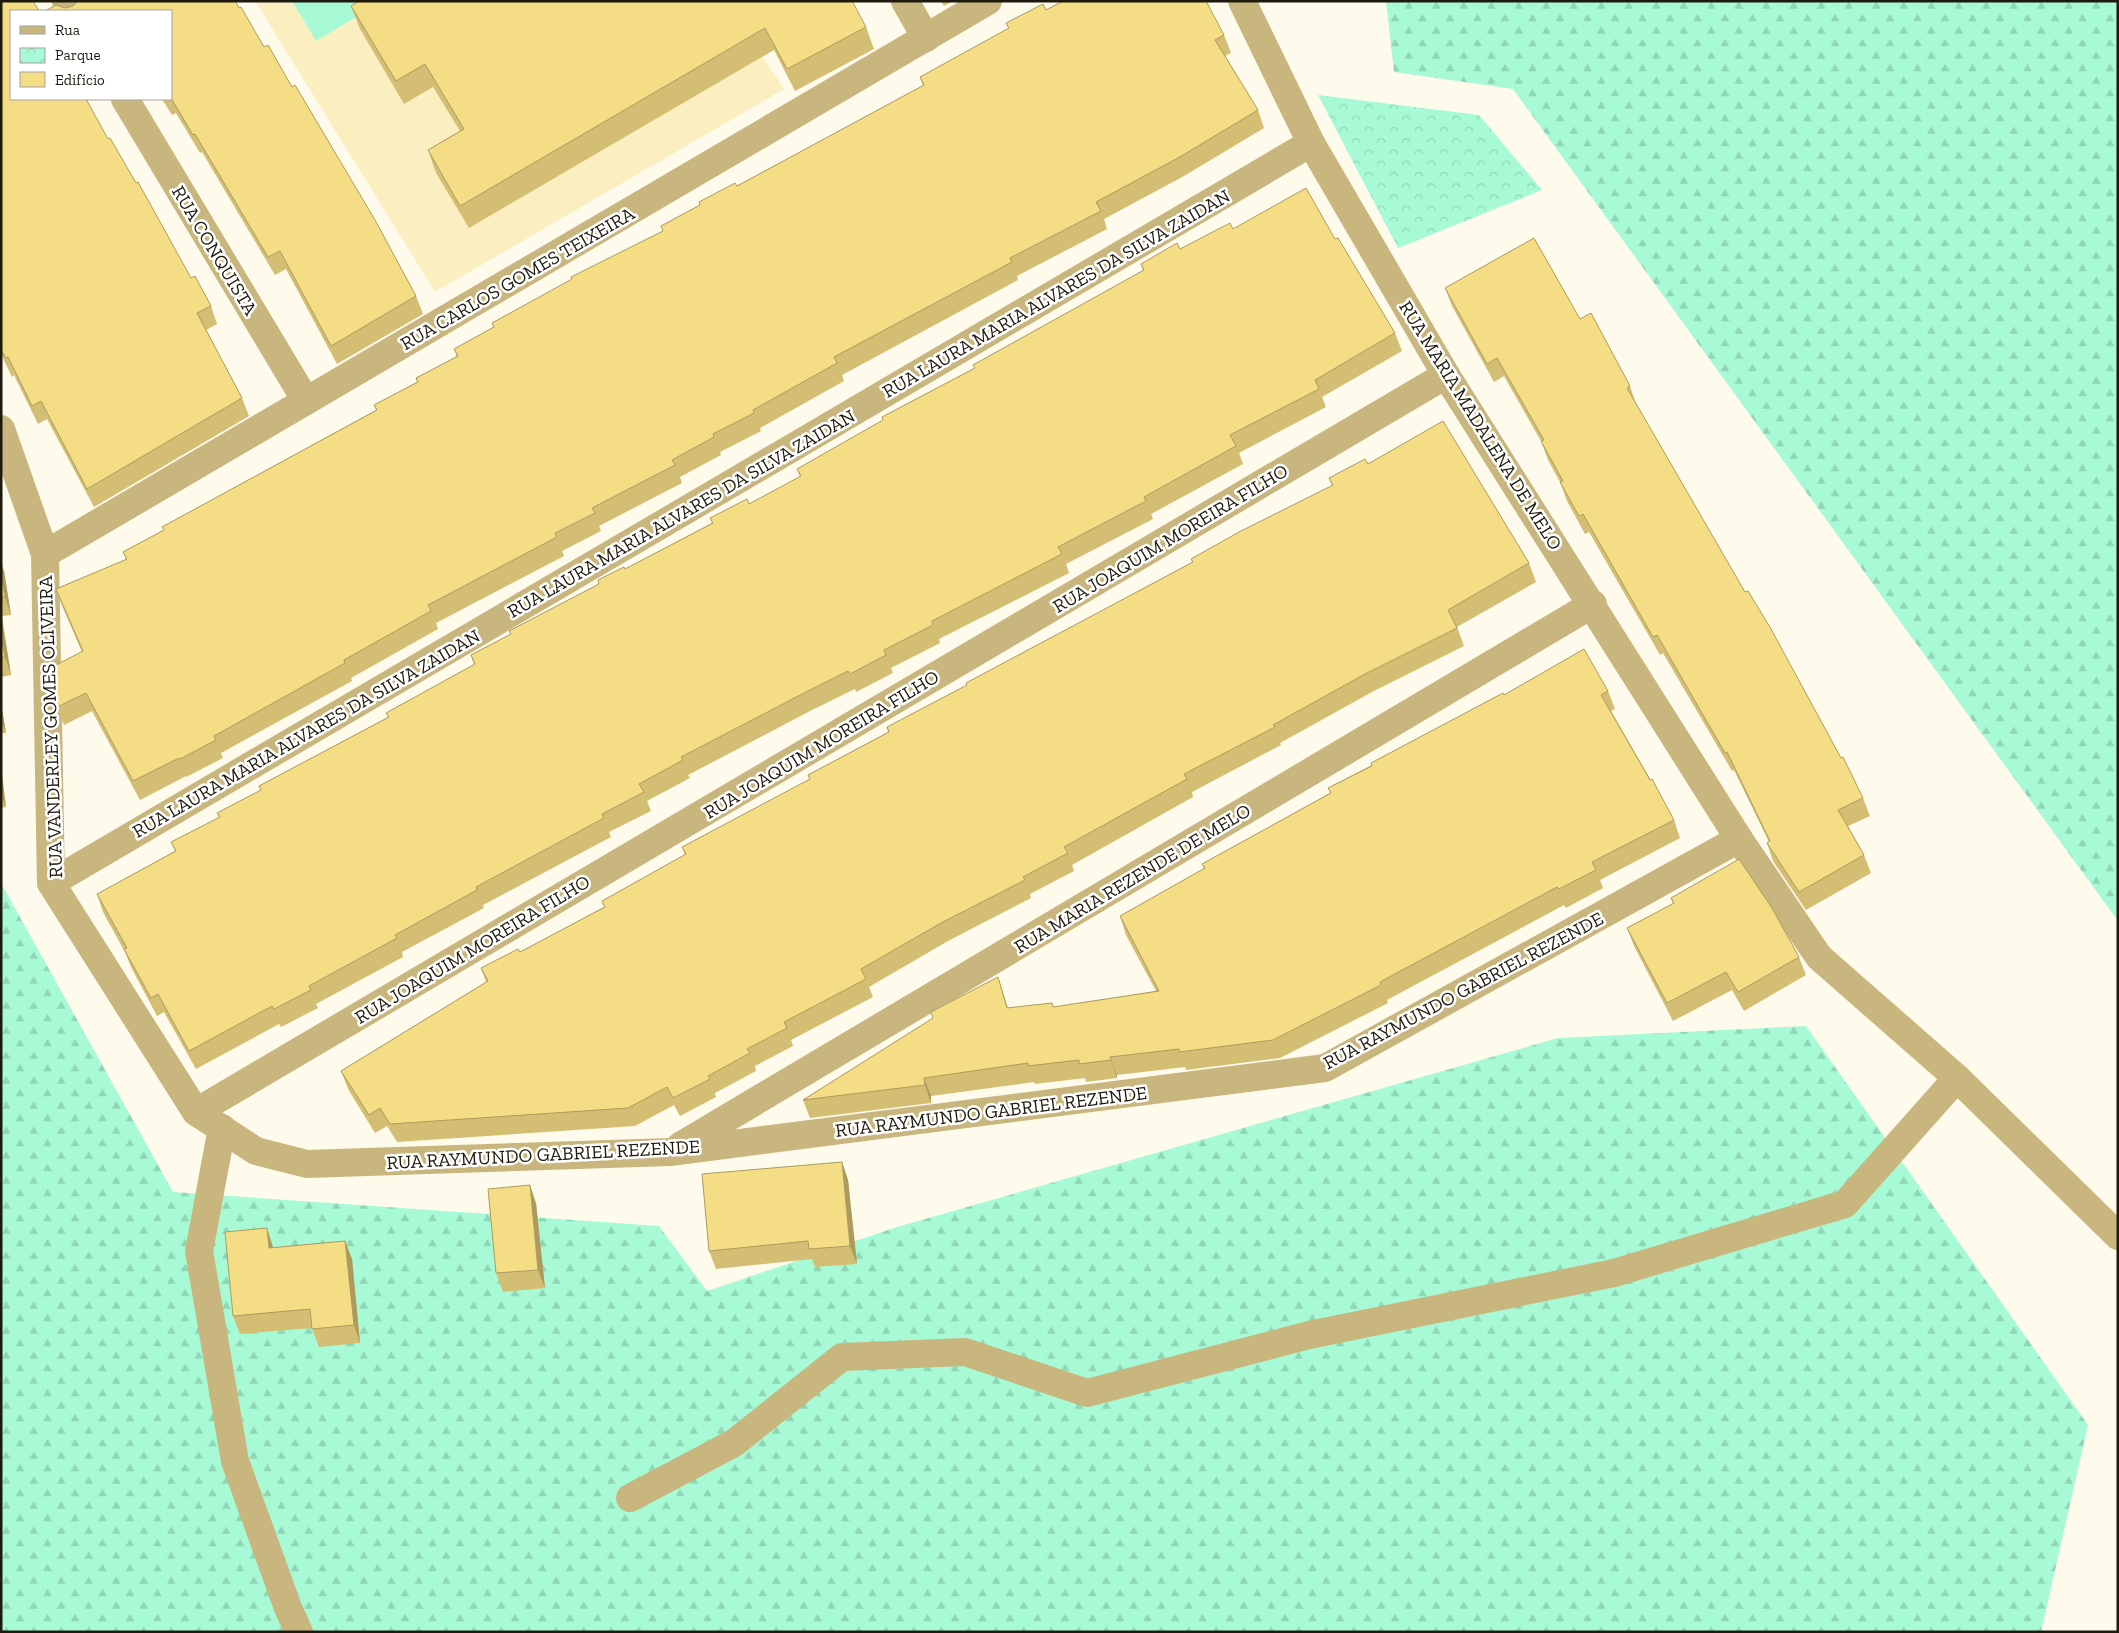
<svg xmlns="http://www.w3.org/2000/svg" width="2119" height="1633" viewBox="0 0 2119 1633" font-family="'Zilla Slab',serif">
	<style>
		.built { fill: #fbefc2 }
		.forest { fill: url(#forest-firs) }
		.park { fill: url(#park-crowns) }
		.garden { fill: #a8fad6 }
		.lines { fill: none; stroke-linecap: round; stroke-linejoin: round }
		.minor { stroke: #c9b67e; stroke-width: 28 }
		.tertiary { stroke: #c9b67e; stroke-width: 28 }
		.wall { fill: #d3be73 }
		.shaded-wall { fill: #ac9b5e }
		.building { fill: #f5dd86; stroke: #ac9b5e }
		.labels { text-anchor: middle; stroke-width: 5; stroke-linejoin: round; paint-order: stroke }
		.street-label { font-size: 19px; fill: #1d190c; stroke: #fff }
	</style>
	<defs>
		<pattern id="forest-firs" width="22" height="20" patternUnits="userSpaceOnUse" patternTransform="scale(1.25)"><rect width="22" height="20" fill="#a8fad6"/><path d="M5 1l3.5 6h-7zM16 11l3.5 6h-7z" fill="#90d6b6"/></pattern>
		<pattern id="park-crowns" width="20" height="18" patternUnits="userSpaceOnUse" patternTransform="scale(1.25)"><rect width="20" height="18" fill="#a8fad6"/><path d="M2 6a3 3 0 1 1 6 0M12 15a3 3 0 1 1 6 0" fill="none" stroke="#90d6b6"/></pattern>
	</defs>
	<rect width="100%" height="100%" fill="#fefaec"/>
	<path class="built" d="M255,1H726L784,89L435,292Z"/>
	<g class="forest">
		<path d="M1386,1H2118V921L1513,89L1394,72Z"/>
		<path d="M1,883L173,1192L659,1226L707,1291L897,1227L1558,1038L1806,1026L2088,1425L2041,1632H1Z"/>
	</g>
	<path class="park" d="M1318,95L1479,115L1542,190L1398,248Z"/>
	<path class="garden" d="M292,1H383L316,41Z"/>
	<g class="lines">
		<g class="minor">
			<path d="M66,1L72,11"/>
			<path d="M905,1L926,38"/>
			<path d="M125,99L306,401"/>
			<path d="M1,429L45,554L51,883L196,1112L256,1151L307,1164L670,1152L1325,1068L1739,839"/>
			<path d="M45,554L988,1"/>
			<path d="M51,883L1311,143"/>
			<path d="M196,1112L1446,375"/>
			<path d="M222,1128L199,1251L235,1461L288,1608L299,1632"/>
			<path d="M680,1146L1593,604"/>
			<path d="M630,1498L734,1443L842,1357L965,1352L1087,1393L1309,1335L1614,1273L1845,1204L1957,1078"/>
		</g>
		<path class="tertiary" d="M1242,1L1311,143L1446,375L1739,839L1819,957L1957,1078L2118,1236"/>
	</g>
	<g class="wall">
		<path d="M1,1L11,99H90L87,101L108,139L191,278L211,306L217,324L206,330L242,398L249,416L94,507L47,419L38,424L14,375L12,377L1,354Z"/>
		<path d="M235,1L416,296L423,314L337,364L286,269L275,275L202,152L200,153L176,113L172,115L162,99H171V11L65,8Z"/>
		<path d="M941,1H953L944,6Z"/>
		<path d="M351,6L866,27L874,49L795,91L774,50L469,228L436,173L428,150L460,131L433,87L404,104L360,29Z"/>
		<path d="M1046,10L1224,35L1231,53L1225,56L1258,110L1264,128L1184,176L1104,219L1107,229L1017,276L1018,280L842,375L844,381L760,428L761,431L720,452L721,455L680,477L682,483L599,526L601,531L562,551L564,556L436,623L438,629L351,678L352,681L221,753L223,758L186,777V776L140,800L92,711L64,725L57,707L82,652L63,608L56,589L126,560L123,552L164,530L162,527L376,410L374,405L417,382L416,378L457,357L454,349L494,327L492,323L663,231L661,226L700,205L699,202L737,186L923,86L920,77L1009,29L1006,23Z"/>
		<path d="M1233,229L1335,239L1395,333L1402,351L1322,397L1326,407L1239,453L1243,464L1151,514L1153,519L1066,564L1069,573L939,639L940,643L891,668L893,673L856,692L855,689L812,710L688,775L690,778L647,801L651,811L609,832L611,837L483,905L484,908L402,952L403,957L316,1004L318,1008L281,1027L279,1024L196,1069L164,1012L157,1016L131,967L125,952L103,912L97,894L175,851L171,842L219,818L217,813L261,790L259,786L388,717L386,713L474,665L471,655L511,634L509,631L599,584L598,580L625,569L712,523L710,518L749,504L800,477L797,469L883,421L882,417L975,368L973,365L1143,271L1141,264Z"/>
		<path d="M1445,288L1580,319L1630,386L1636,404L1863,798L1870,816L1848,826L1864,855L1871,873L1806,910L1773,861L1767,843L1769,842L1734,770L1732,771L1663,653L1660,655L1589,532L1585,534L1567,501L1560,482L1548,460L1541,441L1504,376L1494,382L1452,306Z"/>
		<path d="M1368,464L1529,563L1536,582L1457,627L1464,646L1372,692L1280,743L1281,745L1192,792L1193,797L1072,865L1074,871L1030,894L1031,898L948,941L869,987L873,997L791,1040L793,1046L755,1066L756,1071L715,1093L716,1097L680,1116L674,1105L635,1126L397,1142L387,1126L375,1133L348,1089L341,1071L486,982L481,968L520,952L604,907L602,901L685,855L682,847L810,780L808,775L888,732L887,727L967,686L1192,562L1191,559L1332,486L1329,478Z"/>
		<path d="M1,563L4,571L11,615L2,616L11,675L1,677Z"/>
		<path d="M1608,691L1615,709L1611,711L1674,820L1680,838L1600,880L1603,888L1566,908L1564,905L1387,1000L1388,1003L1280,1058L1186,1070L1185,1067L1117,1075V1078L1086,1082L1085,1078L1035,1084L1034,1082L931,1096V1103L810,1118L803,1100L998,977L1008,1008L1054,1007L1156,991L1126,935L1120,916L1204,869L1202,864L1330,793L1328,788L1504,695Z"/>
		<path d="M1,704L6,733H1Z"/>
		<path d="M1,768L6,807L1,808Z"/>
		<path d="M1671,898L1799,957L1806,975L1744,1011L1732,990L1673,1021L1634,946L1627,928L1673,904Z"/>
		<path d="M842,1162L848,1180L857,1264L815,1267L812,1259L716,1269L709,1251Z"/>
		<path d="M536,1203L545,1288L503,1292L496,1273Z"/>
		<path d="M345,1241L352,1259L360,1343L319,1347L312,1328L240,1334L233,1316L273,1248Z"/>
	</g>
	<g class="shaded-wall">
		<path d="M1,563L4,571L11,615L5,597L1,575Z"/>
		<path d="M1,615L11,675L5,657L1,637Z"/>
		<path d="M1,704L6,733L1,720Z"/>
		<path d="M1,768L6,807L1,794Z"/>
		<path d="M1110,1057L1117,1075V1078Z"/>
		<path d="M924,1078L931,1096V1103L925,1085Z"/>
		<path d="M842,1162L848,1180L857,1264L850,1246Z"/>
		<path d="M530,1185L536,1203L545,1288L538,1270Z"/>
		<path d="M267,1228L273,1247L275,1266L269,1248Z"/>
		<path d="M345,1241L352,1259L360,1343L354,1325Z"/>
	</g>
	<g class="building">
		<path d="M1,1H33L39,11H11V99H86L108,139L110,138L136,183L138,182L191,278L195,276L211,306L197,313L242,398L87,489L41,401L32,406L8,357L6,358L1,350Z"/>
		<path d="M78,1H235L239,8L241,7L264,47L268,45L292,87L295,85L375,220L416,296L331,346L280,251L268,257L195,134L193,135L171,98V11H45L56,5L65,8L73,6Z"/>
		<path d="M359,1H852L866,27L787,69L765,28L460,206L428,150L464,129L425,64L396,81L351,6Z"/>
		<path d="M1063,1H1206L1224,35L1215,40L1258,110L1178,158L1096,202L1101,211L1010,258L1012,262L834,357L837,363L753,410L754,413L713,434L714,437L672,460L675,465L592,508L595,513L555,533L557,537L428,605L431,611L344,660L345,663L214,736L216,740L180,759L179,758L133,781L86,693L57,707L56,665L83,651L56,589L127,559L123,552L164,530L162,527L377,410L374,405L418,382L416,378L458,356L454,349L494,327L492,323L572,279L571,277L663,231L661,226L700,205L699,202L735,183L737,186L924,85L920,77L1009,28L1006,23L1043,4L1046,10Z"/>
		<path d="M1306,188L1335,239L1338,238L1395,333L1315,380L1319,389L1230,435L1236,446L1144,497L1146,501L1058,547L1062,554L932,621L933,625L884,650L886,655L850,674L848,671L806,692L681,757L683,760L639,784L644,792L602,814L604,818L476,887L477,890L395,935L397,938L309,986L311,990L274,1009L272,1006L189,1051L158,994L151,998L124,949L127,948L97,894L176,851L171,842L220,817L217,813L261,790L259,786L389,717L386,713L475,664L471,655L511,634L509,631L599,584L598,580L624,567L625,569L713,523L710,518L747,499L749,504L801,476L797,469L883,420L882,417L975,368L973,365L1144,270L1141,264L1177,243L1180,249L1230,223L1233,229Z"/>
		<path d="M1534,238L1580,319L1591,313L1630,386L1627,388L1745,592L1748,591L1771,629L1841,758L1843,757L1863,798L1838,810L1864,855L1799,892L1767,843L1770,841L1727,752L1725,753L1657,635L1653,637L1583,514L1579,516L1560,482L1563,481L1541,441L1544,440L1497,358L1487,364L1445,288Z"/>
		<path d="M1443,421L1529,563L1448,610L1457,628L1365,674L1273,725L1275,727L1184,774L1187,779L1064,847L1068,853L1023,877L1025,880L941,923L861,969L866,979L784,1022L787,1028L747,1049L750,1053L708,1076L710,1079L673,1098L667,1087L628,1108L390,1124L380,1108L369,1115L341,1071L488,981L481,968L518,949L520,952L605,907L602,901L686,854L682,847L810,779L808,775L889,732L887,727L967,685L966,683L1193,562L1191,559L1239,532L1333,485L1329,478L1365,459L1368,464Z"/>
		<path d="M1,575L5,597H1Z"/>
		<path d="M1,637L5,657H1Z"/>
		<path d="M1584,649L1608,691L1601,695L1650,780L1652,779L1674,820L1592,862L1596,870L1559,889L1557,887L1380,982L1381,985L1273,1040L1179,1052V1049L1110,1057L1111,1060L1079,1064V1060L1028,1066V1063L924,1078L925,1085L803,1100L933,1018L931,1012L998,977L1007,1008L1052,1003L1053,1007L1159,991L1120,916L1205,868L1202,864L1331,793L1328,788L1372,766L1371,763L1503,693L1504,695Z"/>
		<path d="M1739,859L1772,908L1799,957L1738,992L1726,972L1667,1003L1627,928L1674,903L1671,898Z"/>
		<path d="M842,1162L850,1246L809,1249L808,1241L709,1251L702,1174Z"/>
		<path d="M530,1185L538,1270L496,1273L488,1189Z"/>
		<path d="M267,1228L269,1248L345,1241L354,1325L312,1329L310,1309L233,1316L225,1232Z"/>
	</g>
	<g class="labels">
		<g class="street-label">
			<text transform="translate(215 250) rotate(59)" y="7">RUA CONQUISTA</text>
			<text transform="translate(517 278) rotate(-30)" y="7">RUA CARLOS GOMES TEIXEIRA</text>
			<text transform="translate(1056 293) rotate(-30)" y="7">RUA LAURA MARIA ALVARES DA SILVA ZAIDAN</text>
			<text transform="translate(1481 425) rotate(58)" y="7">RUA MARIA MADALENA DE MELO</text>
			<text transform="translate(681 513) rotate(-30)" y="7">RUA LAURA MARIA ALVARES DA SILVA ZAIDAN</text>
			<text transform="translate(1170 538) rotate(-31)" y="7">RUA JOAQUIM MOREIRA FILHO</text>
			<text transform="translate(50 727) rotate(-92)" y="7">RUA VANDERLEY GOMES OLIVEIRA</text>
			<text transform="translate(306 733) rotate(-30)" y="7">RUA LAURA MARIA ALVARES DA SILVA ZAIDAN</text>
			<text transform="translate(821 744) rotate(-31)" y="7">RUA JOAQUIM MOREIRA FILHO</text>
			<text transform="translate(1132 878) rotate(-31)" y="7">RUA MARIA REZENDE DE MELO</text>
			<text transform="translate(472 949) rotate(-31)" y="7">RUA JOAQUIM MOREIRA FILHO</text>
			<text transform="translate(1463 990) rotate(-28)" y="7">RUA RAYMUNDO GABRIEL REZENDE</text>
			<text transform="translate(991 1111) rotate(-7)" y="7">RUA RAYMUNDO GABRIEL REZENDE</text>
			<text transform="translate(543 1154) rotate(-3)" y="7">RUA RAYMUNDO GABRIEL REZENDE</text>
		</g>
	</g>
	<rect width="2119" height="1633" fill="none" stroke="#1d190c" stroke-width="5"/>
	<rect x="10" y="10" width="162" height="90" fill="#ffffff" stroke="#a5a39e"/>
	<rect x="20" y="26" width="25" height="8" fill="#c9b67e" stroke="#a5a39e"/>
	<text x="55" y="35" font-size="15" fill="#1d190c">Rua</text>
	<rect x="20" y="48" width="25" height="15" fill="url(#park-crowns)" stroke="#a5a39e"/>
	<text x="55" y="60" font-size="15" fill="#1d190c">Parque</text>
	<rect x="20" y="72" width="25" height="15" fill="#f5dd86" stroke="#a5a39e"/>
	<text x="55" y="85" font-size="15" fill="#1d190c">Edifício</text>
</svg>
